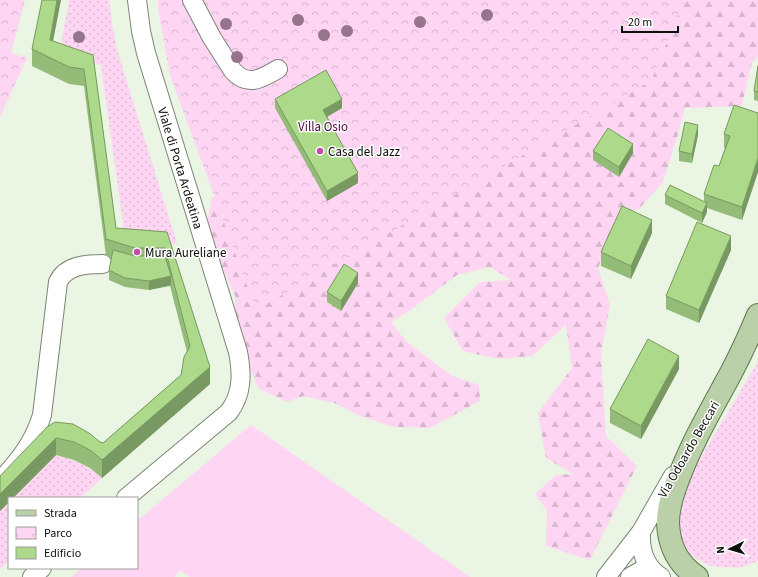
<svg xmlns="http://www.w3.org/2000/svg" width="758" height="577" viewBox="0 0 758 577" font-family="'Source Sans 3',sans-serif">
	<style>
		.grass { fill: url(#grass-dots) }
		.forest { fill: url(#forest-firs) }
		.park { fill: url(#park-crowns) }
		.garden { fill: #fed5f2 }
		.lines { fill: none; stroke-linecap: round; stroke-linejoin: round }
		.minor-casing { stroke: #7c8576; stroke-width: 20 }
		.major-casing { stroke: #5e784c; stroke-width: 24 }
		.minor { stroke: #fff; stroke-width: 18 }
		.major { stroke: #b9d0a9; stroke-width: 22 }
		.tree { fill: #95748c }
		.wall { fill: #94bb77 }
		.shaded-wall { fill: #789961 }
		.building { fill: #acda8a; stroke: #789961 }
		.poi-dot { fill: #bf4da8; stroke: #fff; stroke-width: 1.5 }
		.labels { text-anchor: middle; stroke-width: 3; stroke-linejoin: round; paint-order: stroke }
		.park-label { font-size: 13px; fill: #4f0b44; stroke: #fff }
		.poi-label { font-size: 13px; fill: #0d100a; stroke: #fff; text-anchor: start }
		.street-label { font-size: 13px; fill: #0d100a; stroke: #fff }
	</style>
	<defs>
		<pattern id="grass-dots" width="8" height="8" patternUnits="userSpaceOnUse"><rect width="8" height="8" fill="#fed5f2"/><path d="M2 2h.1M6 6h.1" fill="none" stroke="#d8b6ce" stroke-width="1.8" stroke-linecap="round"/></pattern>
		<pattern id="forest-firs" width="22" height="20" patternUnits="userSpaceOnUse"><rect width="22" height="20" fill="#fed5f2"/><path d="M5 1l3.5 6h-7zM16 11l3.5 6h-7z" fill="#d8b6ce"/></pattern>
		<pattern id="park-crowns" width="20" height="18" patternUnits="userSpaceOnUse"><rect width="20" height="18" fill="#fed5f2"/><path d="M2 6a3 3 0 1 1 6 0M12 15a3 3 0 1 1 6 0" fill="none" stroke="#d8b6ce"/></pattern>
	</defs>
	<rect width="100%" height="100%" fill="#ebf5e4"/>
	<g class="grass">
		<path d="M69,0H109L112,23L117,50L177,243L166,247L125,238L101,65L60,51Z"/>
		<path d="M758,362V561L739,568L710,566L687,553L677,534L675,516L697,464Z"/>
		<path d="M56,455C76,460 87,465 102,478L80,498H13Z"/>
		<path d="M9,502V561L0,569V511Z"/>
	</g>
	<path class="forest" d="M636,0H758V57L752,62L742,106L685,108L678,134L663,182L639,209L620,215L598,268L610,305L601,354L606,436L637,466L590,560L546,546L547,511L535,494L556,475L573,474L546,458L538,413L572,368L566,325L532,356L498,359L463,351L444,318L480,282L511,280L490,267L457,275L412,309L391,322L407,342L452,376L479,385L480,401L430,428L393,427L358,415L334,403L303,396L287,402L258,388L235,331V296L220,262L207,223L212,197L254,196Z"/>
	<g class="park">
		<path d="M0,0H25L11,53L27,58L0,117Z"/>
		<path d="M158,0H684L651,81L256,310L170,75L158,9Z"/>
	</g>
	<path class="garden" d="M251,425L470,577H190L180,570L175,577H71L82,568H137V521Z"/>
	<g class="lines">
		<g class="minor-casing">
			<g id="minor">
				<path d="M192,0L212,38L233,71C248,87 261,79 278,69"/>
				<path d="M0,481C19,461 34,442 42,415L58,282C66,265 86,264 103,264"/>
				<path d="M126,498L229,412C243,393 242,373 238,352L146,53L141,31L137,0"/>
				<path d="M641,532C640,550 645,567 661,577"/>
				<path d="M32,577L42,568"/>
				<path d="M606,577L641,532L673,476"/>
				<path d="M630,577L649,566"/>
			</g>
		</g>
		<g class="major-casing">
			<path id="major" d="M697,577C678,564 669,547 668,523C668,512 671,499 675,488C689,447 711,410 731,373C741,354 750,334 758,315"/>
		</g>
		<use href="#minor" class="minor"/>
		<use href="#major" class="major"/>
	</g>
	<g class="tree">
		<circle cx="487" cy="15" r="6"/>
		<circle cx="298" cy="20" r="6"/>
		<circle cx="420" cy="22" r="6"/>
		<circle cx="226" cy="24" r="6"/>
		<circle cx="347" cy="31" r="6"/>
		<circle cx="324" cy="35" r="6"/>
		<circle cx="79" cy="37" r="6"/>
		<circle cx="237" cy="57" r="6"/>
	</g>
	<g class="wall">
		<path d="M53,41L93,55L116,228L167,232L210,384L102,478L90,468L74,460L56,455L13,498H9V502L0,511L47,427L103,443L181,375L187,352L170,286L149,290L125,287L109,280V270L112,258L106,256L84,86L69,84L32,66V49Z"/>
		<path d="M758,66V101L754,100V91Z"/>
		<path d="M275,99L342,108L327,117L358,183L327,201L275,108Z"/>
		<path d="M758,113V172L742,220L707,208V212L702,223L665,204V195L704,202V194L719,166L725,148H724V134Z"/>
		<path d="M698,135L692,163L679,161V151Z"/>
		<path d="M593,151L633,153L619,177L593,160Z"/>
		<path d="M652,233L631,279L601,266V252Z"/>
		<path d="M731,250L699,323L666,309V296Z"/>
		<path d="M358,283L341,311L327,302V292Z"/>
		<path d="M679,369L641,439L610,423V409Z"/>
	</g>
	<g class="shaded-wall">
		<path d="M57,0H61L50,57V40Z"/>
		<path d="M342,99V108L323,119V110Z"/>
		<path d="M698,125V135L692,163V154Z"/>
		<path d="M633,144V153L619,177V167Z"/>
		<path d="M758,158V172L742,220V207Z"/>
		<path d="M358,173V183L327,201V191Z"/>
		<path d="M707,203V212L702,223V213Z"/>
		<path d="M652,220V233L631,279V266Z"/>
		<path d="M731,236V250L699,323V310Z"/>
		<path d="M358,273V283L341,311V301Z"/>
		<path d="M171,276V285L149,290V281Z"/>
		<path d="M679,356V369L641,439V426Z"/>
		<path d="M210,367V384L102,478V460Z"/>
		<path d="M56,438V455L13,498H9V502L0,511V494Z"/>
	</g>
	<g class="building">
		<path d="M42,0H57L50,40L93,55L116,228L167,232L210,367L102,460L90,450L74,442L56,438L0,494V476L47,427L55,422L73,424L89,433L100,442L103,443L181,375L184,357L190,346L165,248H135L106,239L84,69L69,67L32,49Z"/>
		<path d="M758,66V92L754,91Z"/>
		<path d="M326,70L342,99L323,110L358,173L327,191L275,99Z"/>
		<path d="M734,105L758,113V158L742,207L704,194L714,165L719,166L730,136L724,134Z"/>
		<path d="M685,122L698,125L692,154L679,151Z"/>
		<path d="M608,128L633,144L619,167L593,151Z"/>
		<path d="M670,185L707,203L702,213L665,195Z"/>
		<path d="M622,206L652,220L631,266L601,252Z"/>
		<path d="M697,222L731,236L699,310L666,296Z"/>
		<path d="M113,250L135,256H165L171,276L149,281L125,278L109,270Z"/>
		<path d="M344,264L358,273L341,301L327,292Z"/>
		<path d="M648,339L679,356L641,426L610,409Z"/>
	</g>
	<g class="poi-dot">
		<circle cx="320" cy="151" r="4"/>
		<circle cx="137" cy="252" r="4"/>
	</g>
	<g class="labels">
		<g class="park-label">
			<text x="323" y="131">Villa Osio</text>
		</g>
		<g class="poi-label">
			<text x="328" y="156">Casa del Jazz</text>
			<text x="145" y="257">Mura Aureliane</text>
		</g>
		<g class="street-label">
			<text transform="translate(181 168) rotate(73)" y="5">Viale di Porta Ardeatina</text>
			<text transform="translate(688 449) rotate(-60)" y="5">Via Odoardo Beccari</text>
		</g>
	</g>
	<rect x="8" y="497" width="130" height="72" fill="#ffffff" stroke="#9e9f9d"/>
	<rect x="16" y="510" width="20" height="6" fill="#b9d0a9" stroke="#9e9f9d"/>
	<text x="44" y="517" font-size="12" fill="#0d100a">Strada</text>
	<rect x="16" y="527" width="20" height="12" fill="url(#park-crowns)" stroke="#9e9f9d"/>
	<text x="44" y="537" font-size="12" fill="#0d100a">Parco</text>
	<rect x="16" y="547" width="20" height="12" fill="#acda8a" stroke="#9e9f9d"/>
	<text x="44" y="557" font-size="12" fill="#0d100a">Edificio</text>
	<g transform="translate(730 549) rotate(265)" stroke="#ffffff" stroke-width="3" paint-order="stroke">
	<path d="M0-3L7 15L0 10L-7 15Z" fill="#0d100a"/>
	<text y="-6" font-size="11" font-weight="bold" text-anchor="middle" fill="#0d100a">N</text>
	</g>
	<path d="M622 26v6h56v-6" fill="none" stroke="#0d100a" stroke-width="2"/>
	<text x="628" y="26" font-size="12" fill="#0d100a" stroke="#ffffff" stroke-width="3" paint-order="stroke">20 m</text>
</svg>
